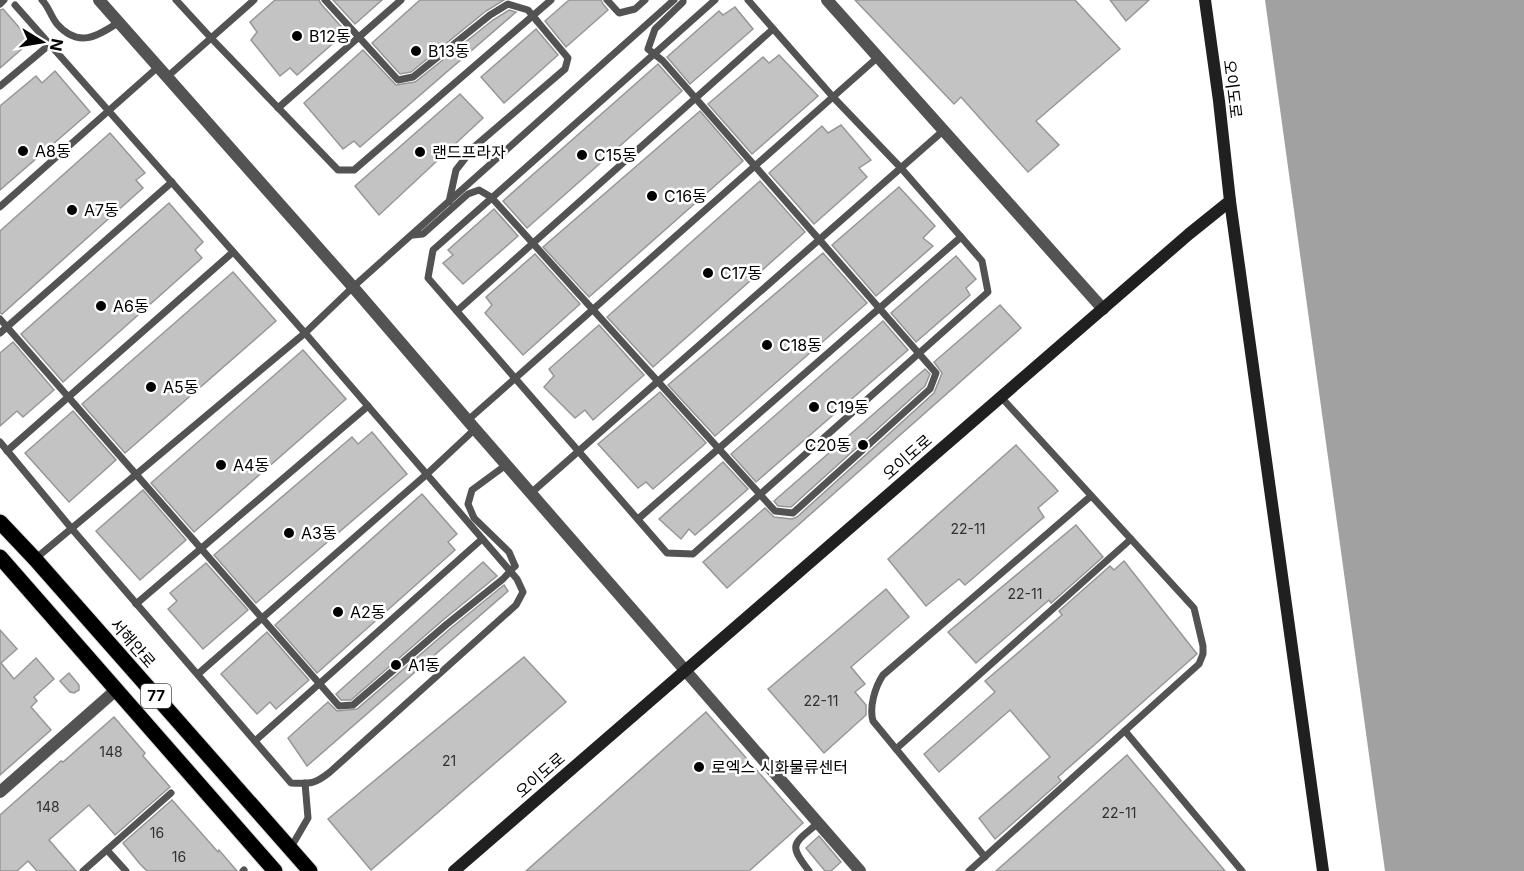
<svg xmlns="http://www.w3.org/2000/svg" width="1524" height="871" viewBox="0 0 1524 871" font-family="Inter,'Noto Sans KR',sans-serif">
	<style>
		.water { fill: #a1a1a1 }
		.building { fill: #c3c3c3; stroke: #979797; stroke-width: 1.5 }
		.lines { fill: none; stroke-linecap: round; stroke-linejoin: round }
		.primary-casing { stroke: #dbdbdb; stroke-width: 17 }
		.service { stroke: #535353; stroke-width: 7 }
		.minor { stroke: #535353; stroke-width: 12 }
		.tertiary { stroke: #535353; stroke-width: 12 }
		.secondary { stroke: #202020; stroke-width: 12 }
		.primary { stroke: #000; stroke-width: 15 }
		.service-bridge { stroke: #535353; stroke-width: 7 }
		.poi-dot { fill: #000; stroke: #fff; stroke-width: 2 }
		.labels { text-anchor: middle; stroke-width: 5; stroke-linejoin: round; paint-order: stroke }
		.number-label { font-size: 14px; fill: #313131 }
		.shield { fill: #fff; stroke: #4c4c4c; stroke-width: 1.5 }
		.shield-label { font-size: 15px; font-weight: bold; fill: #000 }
		.poi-label { font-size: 16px; fill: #000; stroke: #fff; text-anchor: start }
		.street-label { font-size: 16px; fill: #000; stroke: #fff }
	</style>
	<rect width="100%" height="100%" fill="#fff"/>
	<path class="water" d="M1265,0H1524V871H1385Z"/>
	<g class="building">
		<path d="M275,0H319L321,4L346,32L297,75L290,68L280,76L251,40L257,32L250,22Z"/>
		<path d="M333,0H382L355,24Z"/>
		<path d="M420,0H504L486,11L411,72L400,74L372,43Z"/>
		<path d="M569,0H601L603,4L608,10L566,47L545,21Z"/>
		<path d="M855,0H1075L1120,49L1036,121L1059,145L1028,172L961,97L954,104Z"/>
		<path d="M1110,0H1149L1126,21Z"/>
		<path d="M735,7L753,29L690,84L667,57L719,11L723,15Z"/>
		<path d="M3,9L31,41L0,68V10Z"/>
		<path d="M509,10L516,12L360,147L354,141L343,149L304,103L363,50L396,85L415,82L493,20Z"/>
		<path d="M536,29L558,55L504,103L481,77Z"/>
		<path d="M779,55L818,96L752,154L708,104L763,57L769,63Z"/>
		<path d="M658,64L682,91L527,228L503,201Z"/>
		<path d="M55,71L90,112L0,190V106L36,76L42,83Z"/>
		<path d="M460,94L483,118L379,215L355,186Z"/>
		<path d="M700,111L743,161L589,297L543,247Z"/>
		<path d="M841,125L871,160L859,168L867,177L814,224L769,173L822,126L828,133Z"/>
		<path d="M110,133L145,173L136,180L143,188L2,314L0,313V231Z"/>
		<path d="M760,181L805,232L653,367L607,317Z"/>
		<path d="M899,187L935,226L923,238L933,246L876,296L832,245Z"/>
		<path d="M169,203L203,242L195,250L202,258L63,382L21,334Z"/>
		<path d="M494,209L518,236L463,284L443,263L453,255L448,250Z"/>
		<path d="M823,253L867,303L715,436L668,385Z"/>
		<path d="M535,254L580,304L523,355L485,313L492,305L486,297Z"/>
		<path d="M956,256L976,279L966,288L970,295L916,342L891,313Z"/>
		<path d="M233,272L276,321L125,453L82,404Z"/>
		<path d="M1000,305L1021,328L727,588L703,562L765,508L774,517L792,519L797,517L934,393L942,373L934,362Z"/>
		<path d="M883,321L908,350L756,482L731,454Z"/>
		<path d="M599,325L644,375L593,420L585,410L575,418L544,387L554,376L549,369Z"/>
		<path d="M13,342L54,390L23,417L17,411L0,426V353Z"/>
		<path d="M303,350L346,399L194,532L151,483Z"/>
		<path d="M925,369L930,374L925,386L791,507L778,506L774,501Z"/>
		<path d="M660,392L706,443L653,489L646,482L638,488L598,444Z"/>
		<path d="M73,411L116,460L69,502L25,453Z"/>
		<path d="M372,432L407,474L256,603L214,555L352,437L358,444Z"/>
		<path d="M1016,445L1058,491L1038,508L1044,517L965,585L959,579L926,606L888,559Z"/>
		<path d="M723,462L748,489L695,535L689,529L681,539L659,519Z"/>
		<path d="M143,490L186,540L140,580L96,531Z"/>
		<path d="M422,494L457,534L448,542L455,550L317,673L275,625Z"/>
		<path d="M1076,525L1103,557L1051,603L1049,600L976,663L948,632Z"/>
		<path d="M1124,561L1197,654L1058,777L1061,781L995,839L979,818L1050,757L1010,710L939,772L924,754L995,692L985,681L1062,615L1059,611L1110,566L1114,570Z"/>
		<path d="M483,562L497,576L443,620L351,700H341L336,694Z"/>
		<path d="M206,563L248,610L203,649L168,609L177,601L170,593Z"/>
		<path d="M504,585L508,591L307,766L288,738L328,702L337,711L357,709L451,628Z"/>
		<path d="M886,589L909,617L851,667L865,684L855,692L866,705V715L824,753L768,689Z"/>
		<path d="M0,630L17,649L1,663L14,679L36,658L54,679L34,697L37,701L31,707L51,730L0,775Z"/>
		<path d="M267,632L309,680L276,709L270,702L257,714L221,674Z"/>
		<path d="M524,657L566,702L371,870L328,819Z"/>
		<path d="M69,673L79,685V690L74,693L70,692L60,681Z"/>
		<path d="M706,712L803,823L749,871H526Z"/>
		<path d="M114,717L145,753L143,756L170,787L115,835L89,805L49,840L76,871H37L28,861L17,871H0V815L61,761L63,762Z"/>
		<path d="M1127,755L1225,871H996Z"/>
		<path d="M172,800L218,852L219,850L237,871H147L140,864L123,843Z"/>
		<path d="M819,836L841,862L831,871H825L806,848Z"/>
	</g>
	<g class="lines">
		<g class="primary-casing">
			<g id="primary">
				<path d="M0,522L35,559L310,871"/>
				<path d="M0,557L275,871"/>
			</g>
		</g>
		<g class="service">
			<path d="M42,0C49,7 51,17 57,24C78,48 97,37 119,22"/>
			<path d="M176,0L211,38L338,170H354L551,0"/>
			<path d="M607,0L619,13L635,9L645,0"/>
			<path d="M715,0L433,250L428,278L667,553L693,554L988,292L982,261L901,168L833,97L748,0"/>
			<path d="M0,4L4,0"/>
			<path d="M167,77L254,0"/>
			<path d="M0,86L49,45"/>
			<path d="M278,108L401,0"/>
			<path d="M449,202L456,170L474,147L565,69L568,58L537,21"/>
			<path d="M0,207L158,67"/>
			<path d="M457,311L773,29"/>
			<path d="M0,333L172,182"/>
			<path d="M468,420L878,57"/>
			<path d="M0,442L72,529L291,783C311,784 315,784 330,772L516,605L523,592L517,579L305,333L15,5"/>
			<path d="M7,451L233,252"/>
			<path d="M506,465L472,490L468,504L474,518L509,552L515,566"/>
			<path d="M531,493L944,130"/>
			<path d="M638,519L961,237"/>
			<path d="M35,559L305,333L353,287L674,0"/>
			<path d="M136,604L368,406"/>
			<path d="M198,674L427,474L475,429"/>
			<path d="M1125,731L1242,871"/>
			<path d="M255,741L482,539"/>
			<path d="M896,749L1131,539"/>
			<path d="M290,849L308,818L305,783"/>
			<path d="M107,850L126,871"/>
			<path d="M985,857L873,721C869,707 875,687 883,675L1091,496"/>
			<path d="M83,871L171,793"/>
			<path d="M243,871L244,870"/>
			<path d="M809,871C787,843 794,844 818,823"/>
			<path d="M969,871L1199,664L1203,654V646L1194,608L1001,397"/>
		</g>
		<path class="minor" d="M0,792L116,690"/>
		<g class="tertiary">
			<path d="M99,0L353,287L475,429L860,871"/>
			<path d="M827,0L1103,309"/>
		</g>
		<g class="secondary">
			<path d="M1230,201L1323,871"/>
			<path d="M454,871L1189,234L1230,201L1219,101L1205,0"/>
		</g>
		<use href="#primary" class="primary"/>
		<g class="service-bridge">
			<path d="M325,0L398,80L413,77L490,15L508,4L528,10L537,21"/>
			<path d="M413,235L423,234L468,194L479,190L491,197L775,511L793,513L930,389L936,373L663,61L648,49L655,29L683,2V0"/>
			<path d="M0,319L339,706L353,705L447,624L503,579L515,566"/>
		</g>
	</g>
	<g class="poi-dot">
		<circle cx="297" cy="36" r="6"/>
		<circle cx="416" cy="51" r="6"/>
		<circle cx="23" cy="151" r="6"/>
		<circle cx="420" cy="152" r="6"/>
		<circle cx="582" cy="155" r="6"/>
		<circle cx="652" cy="196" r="6"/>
		<circle cx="72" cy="210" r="6"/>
		<circle cx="708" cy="273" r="6"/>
		<circle cx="101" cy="306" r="6"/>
		<circle cx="767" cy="345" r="6"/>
		<circle cx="151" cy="387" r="6"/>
		<circle cx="814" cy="407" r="6"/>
		<circle cx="863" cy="445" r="6"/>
		<circle cx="221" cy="465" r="6"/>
		<circle cx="289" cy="533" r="6"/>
		<circle cx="338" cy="612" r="6"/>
		<circle cx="396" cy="665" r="6"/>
		<circle cx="699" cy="767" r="6"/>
	</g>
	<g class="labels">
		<g class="number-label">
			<text x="968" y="534">22-11</text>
			<text x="1025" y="599">22-11</text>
			<text x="821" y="706">22-11</text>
			<text x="111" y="757">148</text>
			<text x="449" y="766">21</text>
			<text x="48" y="812">148</text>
			<text x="1119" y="818">22-11</text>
			<text x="157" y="838">16</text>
			<text x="179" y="862">16</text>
		</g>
		<rect class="shield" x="141" y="684" width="30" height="24" rx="4.5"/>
		<g class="shield-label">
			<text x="156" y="701">77</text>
		</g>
		<g class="poi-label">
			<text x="309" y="42">B12동</text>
			<text x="428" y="57">B13동</text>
			<text x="35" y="157">A8동</text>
			<text x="432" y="158">랜드프라자</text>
			<text x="594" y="161">C15동</text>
			<text x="664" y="202">C16동</text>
			<text x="84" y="216">A7동</text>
			<text x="720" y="279">C17동</text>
			<text x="113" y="312">A6동</text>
			<text x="779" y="351">C18동</text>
			<text x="163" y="393">A5동</text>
			<text x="826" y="413">C19동</text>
			<text x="851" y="451" text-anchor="end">C20동</text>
			<text x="233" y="471">A4동</text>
			<text x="301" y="539">A3동</text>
			<text x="350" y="618">A2동</text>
			<text x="408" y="671">A1동</text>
			<text x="711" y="773">로엑스 시화물류센터</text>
		</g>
		<g class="street-label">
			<text transform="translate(1233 89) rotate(83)" y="6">오이도로</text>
			<text transform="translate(907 457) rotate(-41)" y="6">오이도로</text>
			<text transform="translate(133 643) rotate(49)" y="6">서해안로</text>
			<text transform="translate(540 775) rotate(-41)" y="6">오이도로</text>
		</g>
	</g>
	<g transform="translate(42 42) rotate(101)" stroke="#ffffff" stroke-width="4.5" paint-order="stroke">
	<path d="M0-4.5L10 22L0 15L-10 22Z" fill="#000000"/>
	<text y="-9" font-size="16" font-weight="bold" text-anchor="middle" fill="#000000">N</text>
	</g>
</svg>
